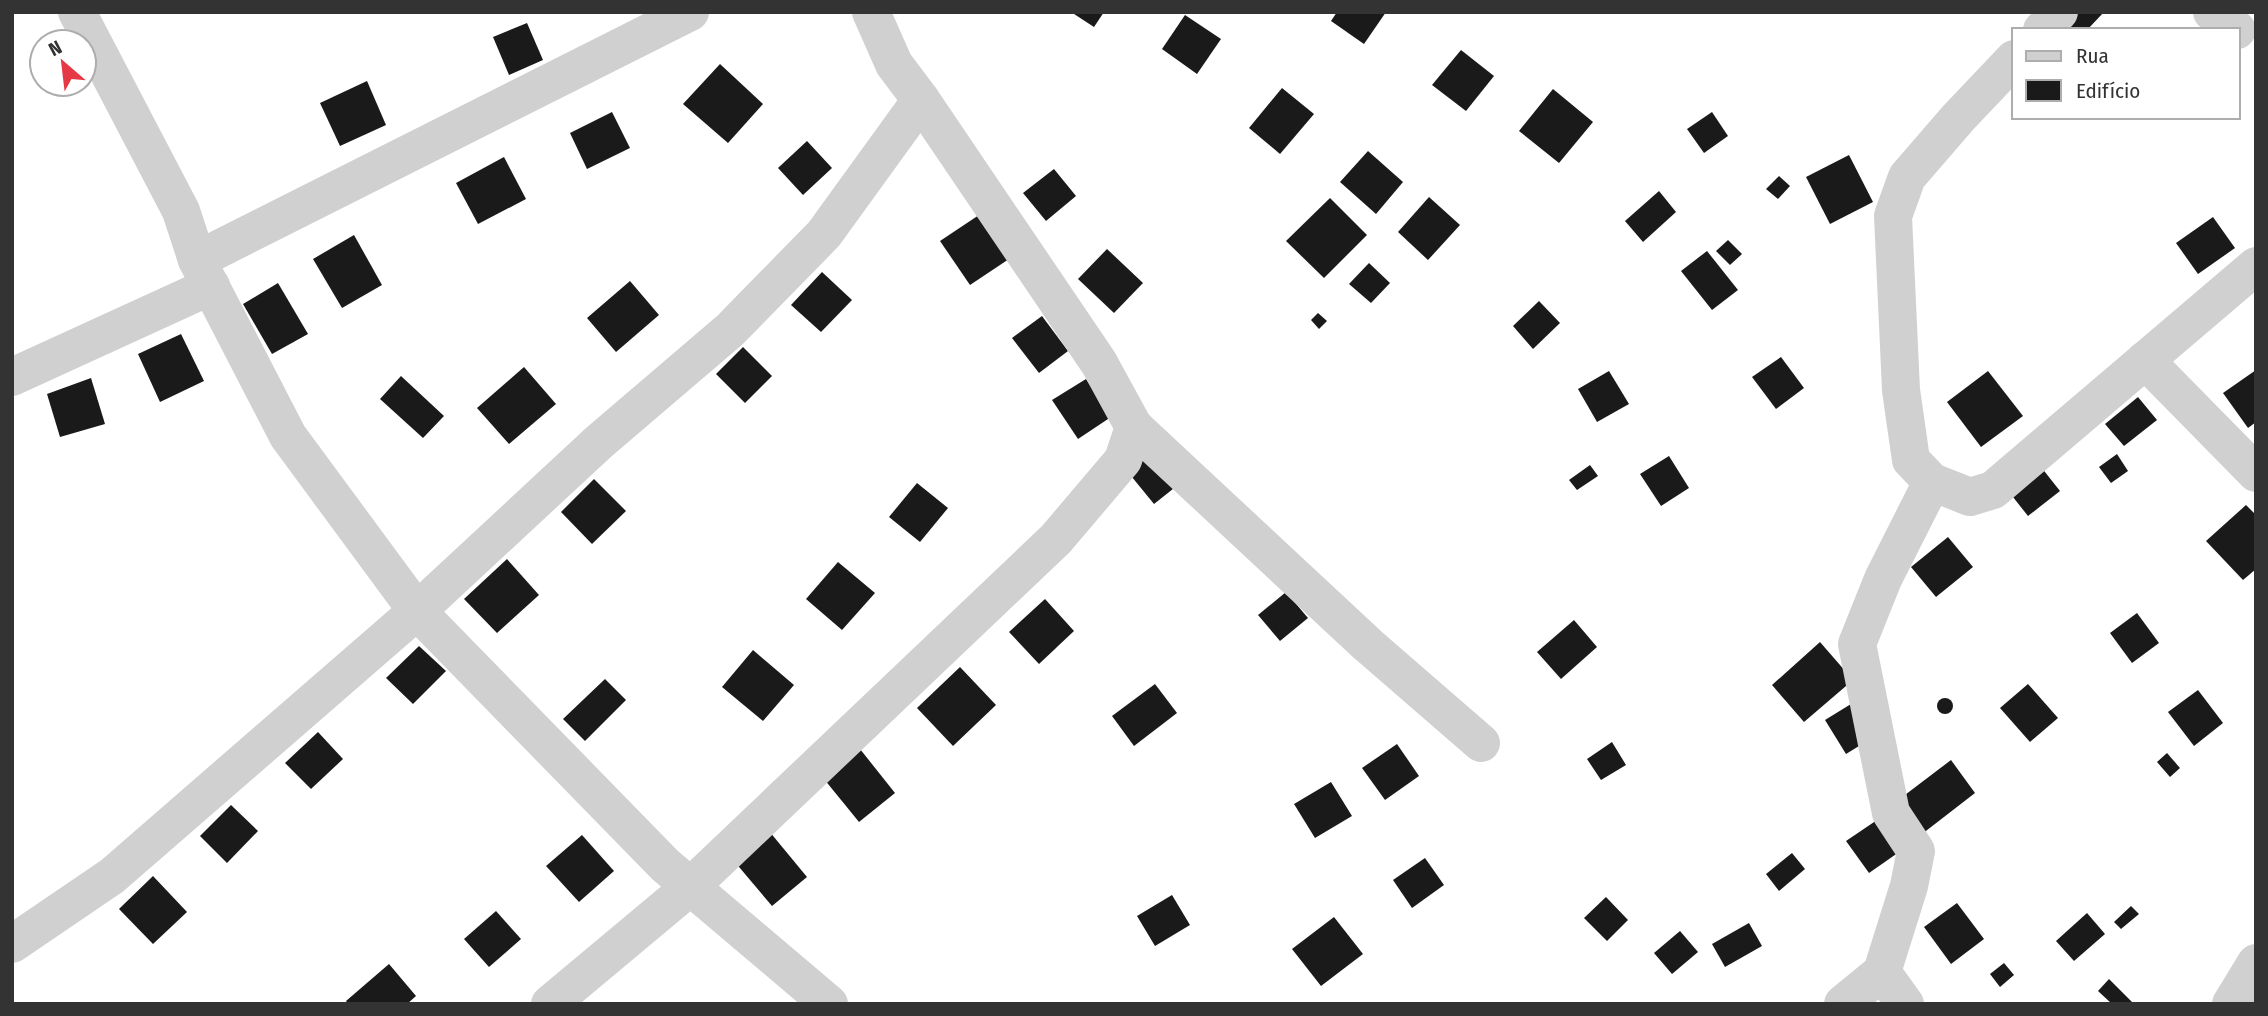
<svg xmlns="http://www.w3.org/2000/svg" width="2268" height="1016" viewBox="0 0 2268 1016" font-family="'Fira Sans Condensed',sans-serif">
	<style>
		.building { fill: #1a1a1a }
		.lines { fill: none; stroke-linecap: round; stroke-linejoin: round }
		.minor { stroke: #d0d0d0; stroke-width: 38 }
	</style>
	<rect width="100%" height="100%" fill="#fff"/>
	<g class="building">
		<path d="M1071,12H1104L1094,27Z"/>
		<path d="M1337,12H1386L1364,44L1331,21Z"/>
		<path d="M2071,12H2104L2087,30H2071L2062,21Z"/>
		<path d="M1185,15L1221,39L1197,74L1162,49Z"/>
		<path d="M527,23L543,60L509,75L493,37Z"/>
		<path d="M1461,50L1494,76L1466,111L1432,85Z"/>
		<path d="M720,64L763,104L728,143L683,104Z"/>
		<path d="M367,81L386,125L340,146L320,103Z"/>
		<path d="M1282,88L1314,114L1280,154L1249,128Z"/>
		<path d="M1553,89L1593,122L1559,163L1519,131Z"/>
		<path d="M612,112L630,148L587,169L570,133Z"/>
		<path d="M1712,112L1728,136L1704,153L1687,129Z"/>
		<path d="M807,141L832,168L803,195L778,168Z"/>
		<path d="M1368,151L1403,182L1376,214L1340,182Z"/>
		<path d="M1849,155L1873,202L1830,224L1806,177Z"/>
		<path d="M504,157L526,199L478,224L456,183Z"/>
		<path d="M1054,169L1076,196L1046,221L1023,193Z"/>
		<path d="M1779,176L1790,186L1778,199L1766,189Z"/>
		<path d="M1659,191L1676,212L1643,242L1625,221Z"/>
		<path d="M1429,197L1460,225L1428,260L1398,232Z"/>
		<path d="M1330,198L1367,235L1324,278L1286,241Z"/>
		<path d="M979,215L1009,259L970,285L940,241Z"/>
		<path d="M2213,217L2235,248L2198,274L2176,243Z"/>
		<path d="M354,235L382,285L342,308L313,259Z"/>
		<path d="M1728,240L1742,254L1730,265L1716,251Z"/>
		<path d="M1107,249L1143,283L1114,313L1078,279Z"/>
		<path d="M1707,251L1738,290L1712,310L1681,271Z"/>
		<path d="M1369,263L1390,283L1371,303L1349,284Z"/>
		<path d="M822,272L852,300L821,332L791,305Z"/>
		<path d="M630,281L659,315L616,352L587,318Z"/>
		<path d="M278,283L308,334L272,354L243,304Z"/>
		<path d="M1539,301L1560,323L1533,349L1513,326Z"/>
		<path d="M1318,313L1327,321L1319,329L1311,320Z"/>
		<path d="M1042,316L1068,351L1039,373L1012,338Z"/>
		<path d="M181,334L204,381L160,402L138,354Z"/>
		<path d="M743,347L772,376L745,403L716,374Z"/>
		<path d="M1781,357L1804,388L1776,409L1752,377Z"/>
		<path d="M524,367L556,404L509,444L477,408Z"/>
		<path d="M2256,370V422L2248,428L2223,393Z"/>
		<path d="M1609,371L1629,404L1597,422L1578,389Z"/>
		<path d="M1988,371L2023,416L1981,447L1947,402Z"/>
		<path d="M401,376L444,416L423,438L380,399Z"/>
		<path d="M91,378L105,424L60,437L47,394Z"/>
		<path d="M1086,379L1111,417L1078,439L1052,400Z"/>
		<path d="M2138,397L2157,420L2124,446L2105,424Z"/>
		<path d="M1156,448L1183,481L1154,504L1127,471Z"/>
		<path d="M2117,454L2128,471L2111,483L2099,467Z"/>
		<path d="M1669,456L1689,488L1661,506L1640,474Z"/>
		<path d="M1590,465L1598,476L1577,490L1569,480Z"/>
		<path d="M2041,467L2060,491L2028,516L2009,492Z"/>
		<path d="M594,479L626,511L592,544L561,512Z"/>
		<path d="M917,483L948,508L920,542L889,517Z"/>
		<path d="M2246,505L2256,515V569L2243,580L2206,541Z"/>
		<path d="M1948,537L1973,567L1936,597L1911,567Z"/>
		<path d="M507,559L539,595L497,633L464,599Z"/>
		<path d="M838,562L875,593L842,630L806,599Z"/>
		<path d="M1286,592L1308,618L1280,641L1258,615Z"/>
		<path d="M1045,599L1074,631L1039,664L1009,632Z"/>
		<path d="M2137,613L2159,643L2132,663L2110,633Z"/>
		<path d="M1574,620L1597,647L1561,679L1537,652Z"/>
		<path d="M1820,642L1853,680L1804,722L1772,685Z"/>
		<path d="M419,646L446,671L413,704L386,678Z"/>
		<path d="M753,650L794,685L763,721L722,687Z"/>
		<path d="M960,667L996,705L953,746L917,708Z"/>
		<path d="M605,679L626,700L585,741L563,719Z"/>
		<path d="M1155,684L1177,713L1134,746L1112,716Z"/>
		<path d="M2028,684L2058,718L2030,742L2000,708Z"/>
		<path d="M2198,690L2223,723L2194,746L2168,712Z"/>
		<circle cx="1945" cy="706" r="8"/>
		<path d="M1851,704L1872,738L1846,754L1825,720Z"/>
		<path d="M318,732L343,759L311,789L285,763Z"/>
		<path d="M1612,742L1626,765L1601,780L1587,759Z"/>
		<path d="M1397,744L1419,776L1385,800L1362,768Z"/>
		<path d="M860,749L895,793L859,822L824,779Z"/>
		<path d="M2167,753L2180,768L2170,777L2157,762Z"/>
		<path d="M1951,760L1975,793L1922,834L1897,801Z"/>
		<path d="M1331,782L1352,816L1315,838L1294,804Z"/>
		<path d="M231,805L258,831L227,863L200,836Z"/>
		<path d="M1880,818L1902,850L1869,873L1846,841Z"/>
		<path d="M769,831L807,877L772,906L734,861Z"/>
		<path d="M582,835L614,871L579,902L546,866Z"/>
		<path d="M1792,853L1805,869L1779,891L1766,874Z"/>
		<path d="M1425,858L1444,885L1412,908L1393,880Z"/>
		<path d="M153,876L187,912L153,944L119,909Z"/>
		<path d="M1172,895L1190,925L1155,946L1137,916Z"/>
		<path d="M1606,897L1628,920L1607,941L1584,918Z"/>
		<path d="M1957,903L1984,939L1951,964L1924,927Z"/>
		<path d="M2131,906L2139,914L2121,929L2114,922Z"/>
		<path d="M496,911L521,939L489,967L464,939Z"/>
		<path d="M2087,913L2105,934L2074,961L2056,941Z"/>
		<path d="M1334,917L1363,954L1321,986L1292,949Z"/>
		<path d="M1749,923L1762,946L1725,967L1712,944Z"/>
		<path d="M1680,931L1698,952L1672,974L1654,953Z"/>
		<path d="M2004,963L2014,975L2000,987L1990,974Z"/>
		<path d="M389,964L416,996L407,1004H348L346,1001Z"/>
		<path d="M2109,979L2134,1004H2112L2098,991Z"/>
	</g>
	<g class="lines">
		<g class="minor">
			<path d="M77,12L181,211L197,260L288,436L417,611L665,865L829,1004"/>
			<path d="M2212,12L2237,30"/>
			<path d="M2042,30L2059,12"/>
			<path d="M2014,59L1958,118L1907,177L1893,216L1901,390L1911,460L1932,482L1970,497L1993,490L2256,266"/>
			<path d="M197,260L690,12"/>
			<path d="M2145,360L2256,473"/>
			<path d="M12,377L211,286"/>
			<path d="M1134,427L1368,645L1481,743"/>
			<path d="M12,944L112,876L417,611L599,442L730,330L824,234L921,100L894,64L871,12"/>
			<path d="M1882,972L1905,1004"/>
			<path d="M550,1004L690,887L1056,539L1123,460L1134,427L1099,363L921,100"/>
			<path d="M1843,1004L1882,972L1909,886L1916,851L1891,813L1857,644L1883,579L1932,482"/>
			<path d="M2231,1004L2256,963"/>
		</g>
	</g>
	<rect width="2268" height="1016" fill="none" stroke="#333333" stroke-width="28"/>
	<rect x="2012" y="28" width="228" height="91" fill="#ffffff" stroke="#adadad" stroke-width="2"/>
	<rect x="2026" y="51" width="35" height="10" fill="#d0d0d0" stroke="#adadad" stroke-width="2"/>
	<text x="2076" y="63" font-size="21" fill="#333333">Rua</text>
	<rect x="2026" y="80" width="35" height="21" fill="#1a1a1a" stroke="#adadad" stroke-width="2"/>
	<text x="2076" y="98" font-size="21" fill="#333333">Edifício</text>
	<g transform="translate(63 63) rotate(332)"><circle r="33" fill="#ffffff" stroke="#adadad" stroke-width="2"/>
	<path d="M0-5L12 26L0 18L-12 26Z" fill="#e63946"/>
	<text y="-10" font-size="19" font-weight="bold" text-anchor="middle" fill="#333333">N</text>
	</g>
</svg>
